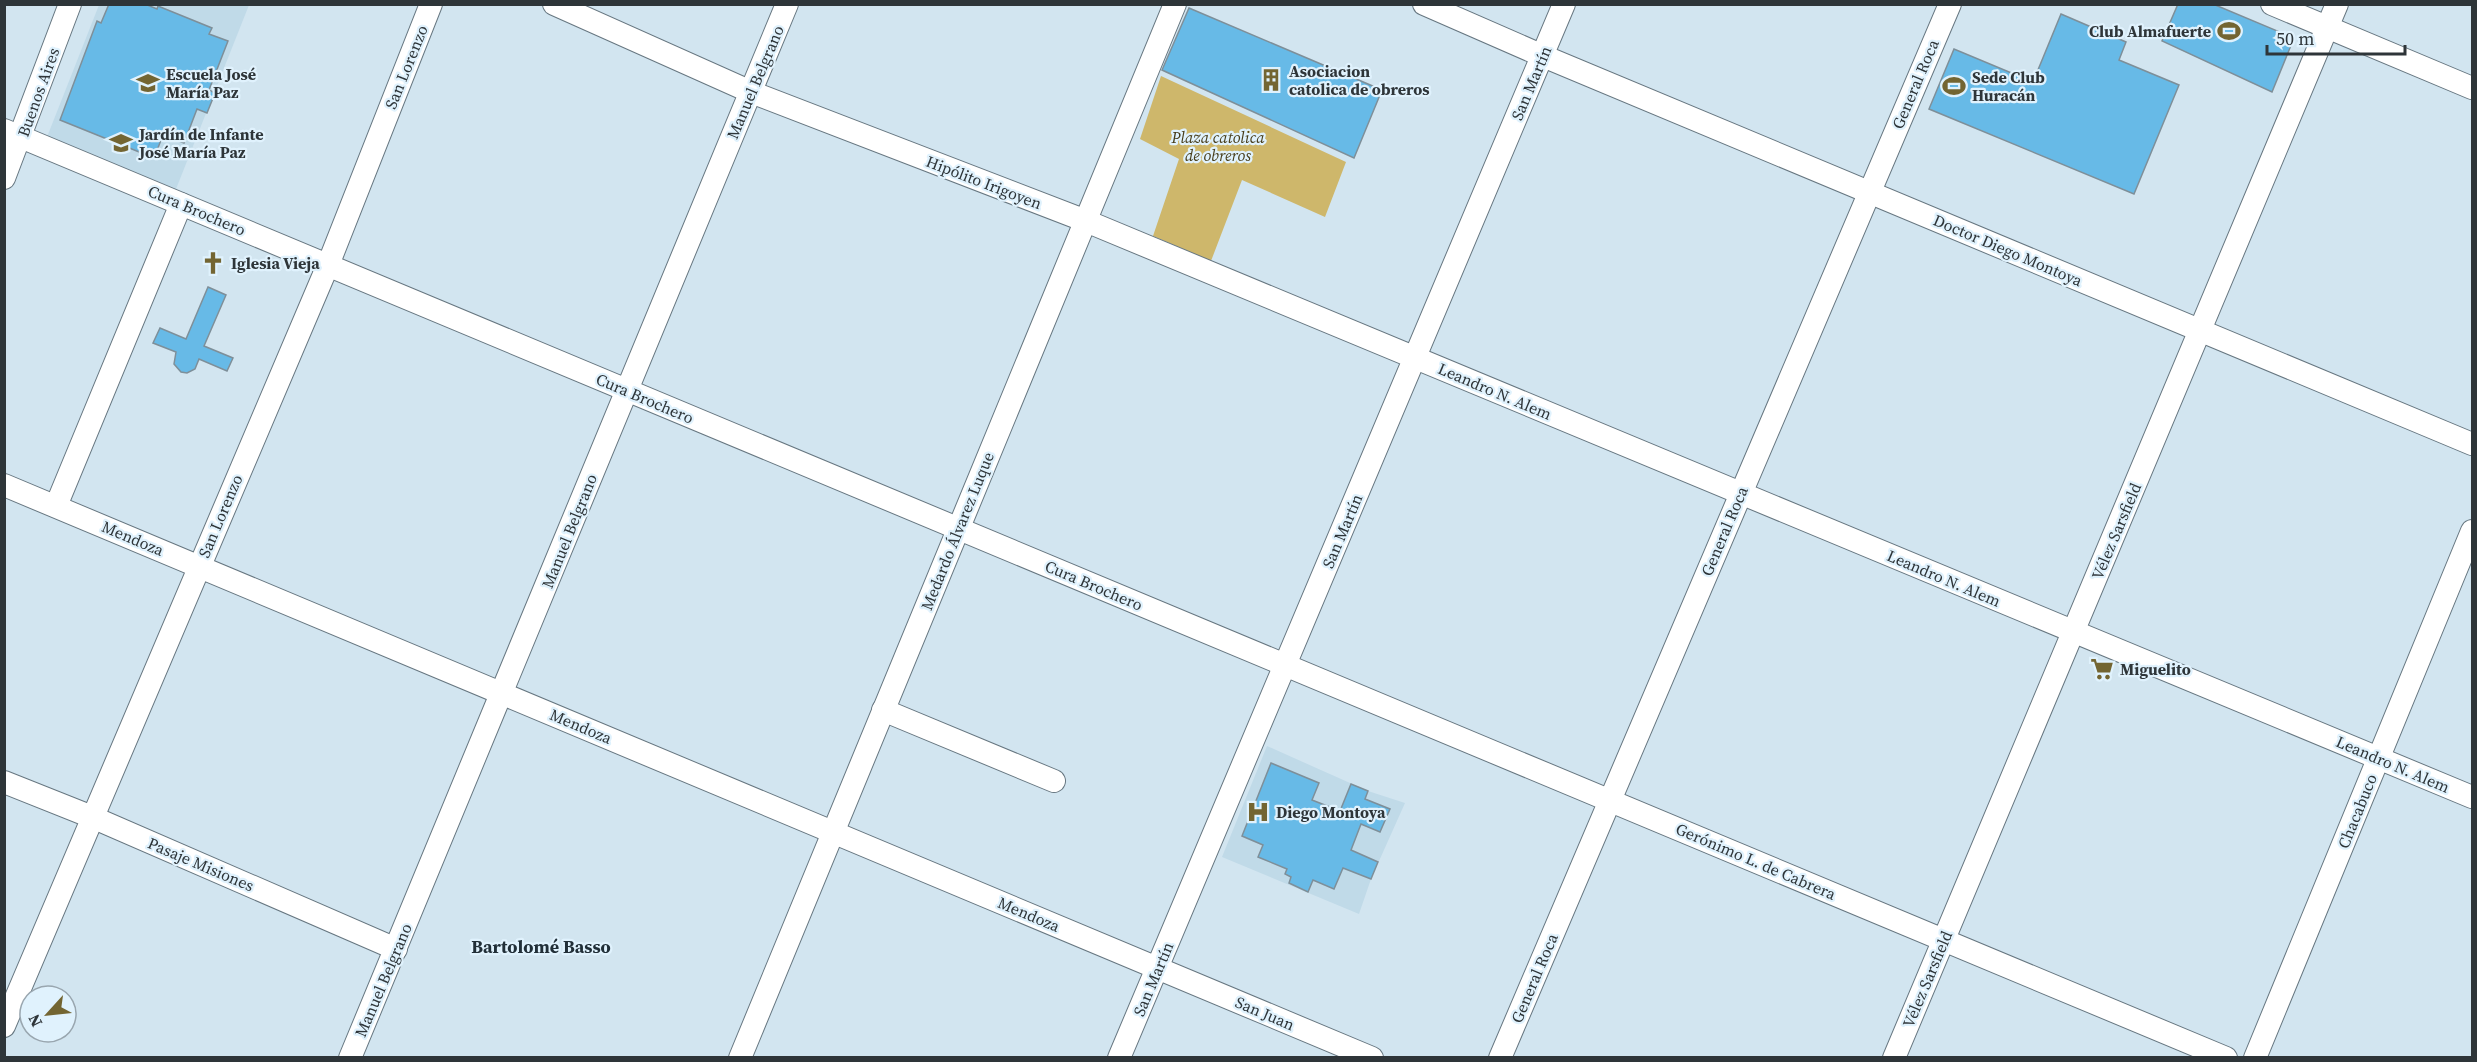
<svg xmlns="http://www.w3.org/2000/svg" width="2477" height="1062" viewBox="0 0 2477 1062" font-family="'Source Serif 4',serif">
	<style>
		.built { fill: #c0dae8 }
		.green { fill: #ceb76b }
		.building { fill: #67bae7; stroke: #7e8f99; stroke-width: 1.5 }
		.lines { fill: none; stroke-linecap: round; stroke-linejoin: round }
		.minor-casing { stroke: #677781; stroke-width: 24 }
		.minor { stroke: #fff; stroke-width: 22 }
		.labels { text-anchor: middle; stroke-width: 4.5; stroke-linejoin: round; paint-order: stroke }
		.poi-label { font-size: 16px; font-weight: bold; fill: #2e3539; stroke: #e0f2fd; text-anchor: start }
		.street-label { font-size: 16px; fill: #2e3539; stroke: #e0f2fd }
		.park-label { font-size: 16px; font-style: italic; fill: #473d1a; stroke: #e0f2fd }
		.neighbourhood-label { font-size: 18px; font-weight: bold; fill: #212f38; stroke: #e0f2fd }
	</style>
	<rect width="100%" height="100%" fill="#d2e5f0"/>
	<g class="built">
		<path d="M99,5H249L176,189L47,137Z"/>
		<path d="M1267,746L1368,791L1405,803L1371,879L1359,914L1222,857Z"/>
	</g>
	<path class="green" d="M1161,76L1346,162L1325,217L1242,180L1211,261L1153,236L1179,159L1140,139Z"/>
	<g class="building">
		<path d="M109,4H145L157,9L158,6L212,28L209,34L228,41L209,90L215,93L207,113L197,109L184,143L163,135L154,158L60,120L97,21L101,23Z"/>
		<path d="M2178,4H2213L2294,38L2272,92L2162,41Z"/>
		<path d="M1189,8L1382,90L1354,158L1162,70Z"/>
		<path d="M2061,14L2126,42L2119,60L2179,85L2134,194L1929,109L1954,49L2033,82Z"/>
		<path d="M208,287L226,295L204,346L233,358L227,371L199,359L195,369L187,373L181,372L174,364L176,352L153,343L160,328L186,339Z"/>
		<path d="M1271,763L1319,783L1312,800L1340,811L1351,784L1368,791L1365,799L1390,809L1380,832L1361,824L1351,850L1378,862L1371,879L1343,868L1334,889L1313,880L1308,892L1289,883L1291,877L1285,874L1287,869L1258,857L1263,845L1242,836Z"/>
	</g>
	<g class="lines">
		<g class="minor-casing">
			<g id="minor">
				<path d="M554,4L751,92L1086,221L2472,797"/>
				<path d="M1424,4L1543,56L2472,444"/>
				<path d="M2272,4L2472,88"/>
				<path d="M4,130L2226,1058"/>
				<path d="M4,178L70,4"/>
				<path d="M4,485L1372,1058"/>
				<path d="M56,506L181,204"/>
				<path d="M883,710L1054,781"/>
				<path d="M4,782L92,817L396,949"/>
				<path d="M4,1026L328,265L431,4"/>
				<path d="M350,1058L787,4"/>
				<path d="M740,1058L1175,4"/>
				<path d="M1119,1058L1564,4"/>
				<path d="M1500,1058L1950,4"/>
				<path d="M1894,1058L2337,4"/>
				<path d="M2255,1058L2472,531"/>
			</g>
		</g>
		<use href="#minor" class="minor"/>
	</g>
	<defs>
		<g id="stadium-bare" transform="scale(1.8)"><path d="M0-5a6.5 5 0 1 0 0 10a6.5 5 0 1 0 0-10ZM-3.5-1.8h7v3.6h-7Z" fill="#736532" stroke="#e0f2fd" stroke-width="2.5" paint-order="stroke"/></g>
		<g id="building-bare" transform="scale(1.8)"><path d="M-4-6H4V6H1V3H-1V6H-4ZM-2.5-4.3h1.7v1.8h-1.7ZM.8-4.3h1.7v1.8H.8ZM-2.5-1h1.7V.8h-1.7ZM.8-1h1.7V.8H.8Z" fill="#736532" stroke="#e0f2fd" stroke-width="2.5" paint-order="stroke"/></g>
		<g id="school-bare" transform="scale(1.8)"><path d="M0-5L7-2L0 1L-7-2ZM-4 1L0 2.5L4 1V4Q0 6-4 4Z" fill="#736532" stroke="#e0f2fd" stroke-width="2.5" paint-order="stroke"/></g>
		<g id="church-bare" transform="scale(1.8)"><path d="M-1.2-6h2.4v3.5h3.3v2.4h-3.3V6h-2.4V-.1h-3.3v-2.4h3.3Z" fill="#736532" stroke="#e0f2fd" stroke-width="2.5" paint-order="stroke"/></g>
		<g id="supermarket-bare" transform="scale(1.8)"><path d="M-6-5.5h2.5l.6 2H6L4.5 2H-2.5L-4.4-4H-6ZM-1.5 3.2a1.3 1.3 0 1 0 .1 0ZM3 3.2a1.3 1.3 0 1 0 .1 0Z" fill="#736532" stroke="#e0f2fd" stroke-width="2.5" paint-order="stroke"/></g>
		<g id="hospital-bare" transform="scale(1.8)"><path d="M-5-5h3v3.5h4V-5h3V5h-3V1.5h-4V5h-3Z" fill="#736532" stroke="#e0f2fd" stroke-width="2.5" paint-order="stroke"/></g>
	</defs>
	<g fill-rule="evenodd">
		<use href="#stadium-bare" x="2229" y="31"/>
		<use href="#building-bare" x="1271" y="80"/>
		<use href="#school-bare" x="148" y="83"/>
		<use href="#stadium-bare" x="1954" y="86"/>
		<use href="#school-bare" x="121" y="143"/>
		<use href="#church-bare" x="213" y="263"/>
		<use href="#supermarket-bare" x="2102" y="669"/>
		<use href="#hospital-bare" x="1258" y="812"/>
	</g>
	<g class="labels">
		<g class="poi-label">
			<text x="2211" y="37" text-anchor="end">Club Almafuerte</text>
			<text x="1289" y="77">Asociacion<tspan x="1289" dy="18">catolica de obreros</tspan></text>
			<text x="166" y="80">Escuela José<tspan x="166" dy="18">María Paz</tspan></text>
			<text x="1972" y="83">Sede Club<tspan x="1972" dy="18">Huracán</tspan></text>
			<text x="139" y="140">Jardín de Infante<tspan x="139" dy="18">José María Paz</tspan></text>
			<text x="231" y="269">Iglesia Vieja</text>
			<text x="2120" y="675">Miguelito</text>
			<text x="1276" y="818">Diego Montoya</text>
		</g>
		<g class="street-label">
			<text transform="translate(406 67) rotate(-68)" y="6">San Lorenzo</text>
			<text transform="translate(755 82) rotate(-67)" y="6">Manuel Belgrano</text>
			<text transform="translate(1531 83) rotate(-67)" y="6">San Martín</text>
			<text transform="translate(1915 84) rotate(-67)" y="6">General Roca</text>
			<text transform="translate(38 92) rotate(-70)" y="6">Buenos Aires</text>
			<text transform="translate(984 182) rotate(21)" y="6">Hipólito Irigoyen</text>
			<text transform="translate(197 210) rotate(23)" y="6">Cura Brochero</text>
			<text transform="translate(2008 250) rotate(23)" y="6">Doctor Diego Montoya</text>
			<text transform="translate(1495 391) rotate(23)" y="6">Leandro N. Alem</text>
			<text transform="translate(645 398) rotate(23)" y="6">Cura Brochero</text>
			<text transform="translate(220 516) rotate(-67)" y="6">San Lorenzo</text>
			<text transform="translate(569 531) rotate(-68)" y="6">Manuel Belgrano</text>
			<text transform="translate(957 531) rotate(-68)" y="6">Medardo Álvarez Luque</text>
			<text transform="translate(1342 531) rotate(-67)" y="6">San Martín</text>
			<text transform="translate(1724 531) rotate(-67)" y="6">General Roca</text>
			<text transform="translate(2116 531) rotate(-67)" y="6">Vélez Sarsfield</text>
			<text transform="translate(133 538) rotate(23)" y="6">Mendoza</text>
			<text transform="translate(1944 578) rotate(23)" y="6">Leandro N. Alem</text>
			<text transform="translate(1094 585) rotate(23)" y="6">Cura Brochero</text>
			<text transform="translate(581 726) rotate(23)" y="6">Mendoza</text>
			<text transform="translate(2393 764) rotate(23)" y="6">Leandro N. Alem</text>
			<text transform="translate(2357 811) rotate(-68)" y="6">Chacabuco</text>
			<text transform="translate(1756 861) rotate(23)" y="6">Gerónimo L. de Cabrera</text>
			<text transform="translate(201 864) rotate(23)" y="6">Pasaje Misiones</text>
			<text transform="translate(1029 914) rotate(23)" y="6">Mendoza</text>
			<text transform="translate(1534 978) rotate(-67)" y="6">General Roca</text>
			<text transform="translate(1153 979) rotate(-67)" y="6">San Martín</text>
			<text transform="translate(1927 979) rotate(-67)" y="6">Vélez Sarsfield</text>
			<text transform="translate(383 980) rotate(-67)" y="6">Manuel Belgrano</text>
			<text transform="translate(1265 1013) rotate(23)" y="6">San Juan</text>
		</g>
		<g class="park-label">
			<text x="1218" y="143">Plaza catolica<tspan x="1218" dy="18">de obreros</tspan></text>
		</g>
		<g class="neighbourhood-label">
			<text x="541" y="953">Bartolomé Basso</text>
		</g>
	</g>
	<rect width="2477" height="1062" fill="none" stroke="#2e3539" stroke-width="12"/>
	<g transform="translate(48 1014) rotate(243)"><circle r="28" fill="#e0f2fd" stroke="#99a6af" stroke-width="1.5"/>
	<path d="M0-4.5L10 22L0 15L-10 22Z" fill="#736532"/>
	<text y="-9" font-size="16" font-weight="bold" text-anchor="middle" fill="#2e3539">N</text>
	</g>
	<path d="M2267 45v9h138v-9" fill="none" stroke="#2e3539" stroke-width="3"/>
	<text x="2276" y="45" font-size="18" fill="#2e3539" stroke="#e0f2fd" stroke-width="4.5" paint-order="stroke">50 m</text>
</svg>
